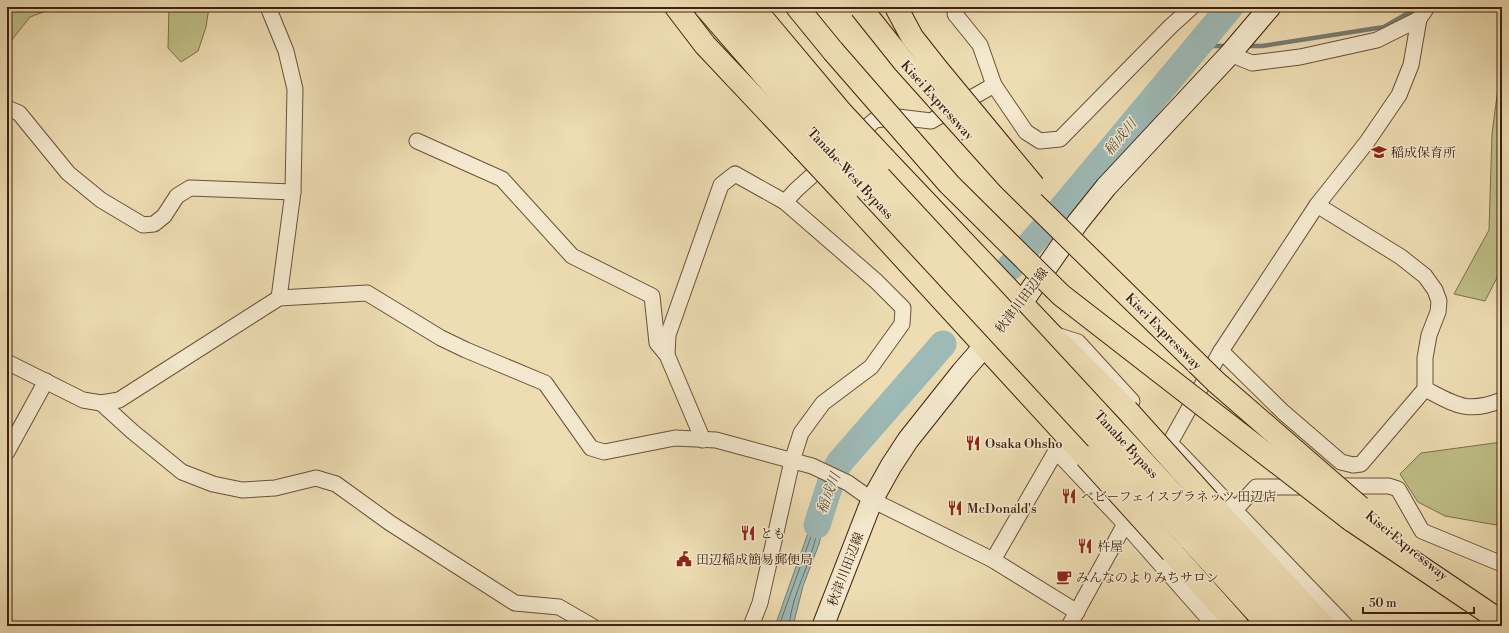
<svg xmlns="http://www.w3.org/2000/svg" width="1509" height="633" viewBox="0 0 1509 633" font-family="'Libre Bodoni','Noto Serif JP',serif">
	<style>
		.green { fill: #bfbf88; stroke: #7f704c }
		.water { fill: #9dbab7; stroke: #777d74 }
		.lines { fill: none; stroke-linecap: round; stroke-linejoin: round }
		.shore { stroke: #6e6e63; stroke-width: 1 }
		.stream { stroke: #777d74; stroke-width: 4.5 }
		.river { stroke: #9dbab7; stroke-width: 27 }
		.minor-casing { stroke: #6b5038; stroke-width: 17 }
		.secondary-casing { stroke: #3f210f; stroke-width: 23 }
		.trunk-casing { stroke: #3f210f; stroke-width: 24 }
		.motorway-casing { stroke: #3f210f; stroke-width: 24 }
		.minor { stroke: #f4e9ce; stroke-width: 15 }
		.secondary { stroke: #f4e9ce; stroke-width: 21 }
		.trunk { stroke: #eeddb3; stroke-width: 22 }
		.motorway { stroke: #eeddb3; stroke-width: 22 }
		.trunk-bridge-casing { stroke: #3f210f; stroke-width: 24; stroke-linecap: butt }
		.motorway-bridge-casing { stroke: #3f210f; stroke-width: 24; stroke-linecap: butt }
		.trunk-bridge { stroke: #eeddb3; stroke-width: 22 }
		.motorway-bridge { stroke: #eeddb3; stroke-width: 22 }
		.labels { text-anchor: middle; stroke-width: 3; stroke-linejoin: round; paint-order: stroke }
		.street-label { font-size: 13px; fill: #3f210f; stroke: #f4e9ce }
		.poi-label { font-size: 13px; fill: #3f210f; stroke: #f4e9ce; text-anchor: start }
		.water-label { font-size: 14px; font-style: italic; fill: #5b4f41; stroke: #f4e9ce }
	</style>
	<rect width="100%" height="100%" fill="#eeddb3"/>
	<filter id="stains"><feTurbulence type="fractalNoise" baseFrequency=".005" numOctaves="4"/><feColorMatrix values="0 0 0 0 .2 0 0 0 0 .09 0 0 0 0 .02 0 0 0 .5 -.17"/></filter>
	<radialGradient id="worn" r=".72"><stop offset=".6" stop-color="#630" stop-opacity="0"/><stop offset="1" stop-color="#630" stop-opacity=".3"/></radialGradient>
	<g class="green">
		<path d="M7,7H57L30,17L7,46Z"/>
		<path d="M169,7H209L206,27L198,51L181,62L168,48Z"/>
		<path d="M1502,57V268L1485,301L1454,294L1489,230L1492,134Z"/>
		<path d="M1502,442V526L1445,516L1418,502L1400,474L1421,453Z"/>
	</g>
	<path class="water" d="M824,488L831,490L819,544L803,586L793,626H775Z"/>
	<g class="lines">
		<path class="shore" d="M779,626L813,531L816,530L817,532C811,564 792,593 789,626"/>
		<g class="stream">
			<path d="M1197,46H1227"/>
			<path d="M1245,46H1262L1384,27L1410,12"/>
		</g>
		<g class="river">
			<path d="M1010,267L1063,207L1230,7"/>
			<path d="M817,525L834,472L840,462L943,344"/>
		</g>
		<g class="minor-casing">
			<g id="minor">
				<path d="M268,7L286,51L295,89L293,192L279,298"/>
				<path d="M955,14L980,45L994,85L1026,132L1040,141L1060,139L1171,26L1192,7"/>
				<path d="M1230,54L1252,63L1300,57L1377,40L1419,19"/>
				<path d="M7,108L19,113L68,173L101,200L143,225L154,224L164,216L177,196L190,188L293,192"/>
				<path d="M854,138L875,120L898,117L931,121L994,85"/>
				<path d="M417,141L502,179L572,256L652,296L657,343L667,355"/>
				<path d="M785,202L796,190L827,162"/>
				<path d="M1317,205L1401,257L1425,276L1435,290L1439,301L1438,312L1429,335L1425,358V389"/>
				<path d="M1053,334L1078,342L1132,401"/>
				<path d="M1221,351L1283,412L1341,462L1353,465L1361,464L1425,389C1456,405 1467,414 1502,400"/>
				<path d="M7,362L83,400L101,403L119,400L279,298L367,293L441,338L466,350L545,383L591,448L604,452L675,438L716,440L812,466L848,483L872,500L993,560L1077,612"/>
				<path d="M101,403L133,432L182,472L213,484L242,490L275,488L316,478L336,484L390,523L515,603L559,607L592,626"/>
				<path d="M703,440L667,355L668,335L721,185L735,174L785,202L876,281L903,308L902,324L871,367L823,403L801,433L792,461L760,603L751,626"/>
				<path d="M1176,449L1346,626"/>
				<path d="M7,452L46,381"/>
				<path d="M1161,459L1221,351L1317,205L1367,142L1399,95L1411,65L1419,19L1427,7"/>
				<path d="M1332,486H1389L1398,489L1422,531L1502,564"/>
				<path d="M1235,510L1256,487H1310"/>
				<path d="M993,560L1056,451L1125,524L1215,626"/>
				<path d="M1069,626L1137,502"/>
			</g>
		</g>
		<g class="secondary-casing">
			<path id="secondary" d="M823,626L872,500L891,466L908,440L962,372L1021,304L1078,222L1106,187L1230,54L1270,7"/>
		</g>
		<g class="trunk-casing">
			<g id="trunk">
				<path d="M676,7L705,45L803,149"/>
				<path d="M705,7L817,136"/>
				<path d="M729,7L755,40L831,124"/>
				<path d="M753,7L842,113"/>
				<path d="M885,159L1050,333L1127,410"/>
				<path d="M846,195L1086,457"/>
				<path d="M1217,510L1324,626"/>
				<path d="M1201,524L1296,626"/>
				<path d="M1188,537L1269,626"/>
				<path d="M1172,552L1238,626"/>
			</g>
		</g>
		<g class="motorway-casing">
			<g id="motorway">
				<path d="M797,7L833,51"/>
				<path d="M1351,520L1502,622"/>
			</g>
		</g>
		<use href="#minor" class="minor"/>
		<use href="#secondary" class="secondary"/>
		<use href="#trunk" class="trunk"/>
		<use href="#motorway" class="motorway"/>
		<g class="trunk-bridge-casing">
			<g id="trunk-bridge">
				<path d="M842,113L885,159"/>
				<path d="M831,124L1201,524"/>
				<path d="M817,136L1188,537"/>
				<path d="M803,149L846,195"/>
				<path d="M1127,410L1217,510"/>
				<path d="M1086,457L1172,552"/>
			</g>
		</g>
		<g class="motorway-bridge-casing">
			<g id="motorway-bridge">
				<path d="M896,7L912,37L938,70L1034,186"/>
				<path d="M861,8L904,62L1009,179L1216,382L1360,507"/>
				<path d="M833,51L949,184L1061,295L1351,520"/>
			</g>
		</g>
		<use href="#trunk-bridge" class="trunk-bridge"/>
		<use href="#motorway-bridge" class="motorway-bridge"/>
	</g>
	<defs>
		<g id="school-bare" transform="scale(1.2)"><path d="M0-5L7-2L0 1L-7-2ZM-4 1L0 2.5L4 1V4Q0 6-4 4Z" fill="#8f2418" stroke="#f4e9ce" stroke-width="2.5" paint-order="stroke"/></g>
		<g id="restaurant-bare" transform="scale(1.2)"><path d="M-5-6h1v4h1v-4h1v4h1v-4h1v5L-1.5 .5V6h-2V.5L-5-1ZM5-6V6H3V1.5H1.5Q1.5-4 5-6Z" fill="#8f2418" stroke="#f4e9ce" stroke-width="2.5" paint-order="stroke"/></g>
		<g id="civic-bare" transform="scale(1.2)"><path d="M-.6-6.5H3V-4.5H.6V-3L4-1V1h2V6H-6V1h2V-1L-.6-3ZM-1.2 2.5V6h2.4V2.5Z" fill="#8f2418" stroke="#f4e9ce" stroke-width="2.5" paint-order="stroke"/></g>
		<g id="cafe-bare" transform="scale(1.2)"><path d="M-5.5-4.5H6V0H3Q3 3.5 0 3.5H-2.5Q-5.5 3.5-5.5 0ZM3-3.2v2h1.7v-2ZM-6 4.5H4V6H-6Z" fill="#8f2418" stroke="#f4e9ce" stroke-width="2.5" paint-order="stroke"/></g>
	</defs>
	<g fill-rule="evenodd">
		<use href="#school-bare" x="1379" y="152"/>
		<use href="#restaurant-bare" x="973" y="443"/>
		<use href="#restaurant-bare" x="1069" y="496"/>
		<use href="#restaurant-bare" x="955" y="508"/>
		<use href="#restaurant-bare" x="748" y="533"/>
		<use href="#restaurant-bare" x="1085" y="546"/>
		<use href="#civic-bare" x="684" y="559"/>
		<use href="#cafe-bare" x="1064" y="577"/>
	</g>
	<g class="labels">
		<g class="street-label">
			<text transform="translate(938 100) rotate(48)" y="5">Kisei Expressway</text>
			<text transform="translate(851 173) rotate(47)" y="5">Tanabe-West Bypass</text>
			<text transform="translate(1021 300) rotate(-53)" y="5">秋津川田辺線</text>
			<text transform="translate(1164 331) rotate(45)" y="5">Kisei Expressway</text>
			<text transform="translate(1127 444) rotate(47)" y="5">Tanabe Bypass</text>
			<text transform="translate(1407 545) rotate(39)" y="5">Kisei Expressway</text>
			<text transform="translate(845 569) rotate(-69)" y="5">秋津川田辺線</text>
		</g>
		<g class="poi-label">
			<text x="1391" y="157">稲成保育所</text>
			<text x="985" y="448">Osaka Ohsho</text>
			<text x="1081" y="501">ベビーフェイスプラネッツ 田辺店</text>
			<text x="967" y="513">McDonald's</text>
			<text x="760" y="538">とも</text>
			<text x="1097" y="551">杵屋</text>
			<text x="696" y="564">田辺稲成簡易郵便局</text>
			<text x="1076" y="582">みんなのよりみちサロン</text>
		</g>
		<g class="water-label">
			<text transform="translate(1120 137) rotate(-50)" y="5">稲成川</text>
			<text transform="translate(828 493) rotate(-69)" y="5">稲成川</text>
		</g>
	</g>
	<rect width="1509" height="633" fill="none" stroke="#eeddb3" stroke-width="24"/>
	<rect x="8" y="8" width="1493" height="617" fill="none" stroke="#3f210f" stroke-width="2"/>
	<rect x="12" y="12" width="1485" height="609" fill="none" stroke="#3f210f"/>
	<path d="M1363 607v6h111v-6" fill="none" stroke="#3f210f" stroke-width="2"/>
	<text x="1369" y="607" font-size="12" fill="#3f210f" stroke="#f4e9ce" stroke-width="3" paint-order="stroke">50 m</text>
	<rect width="100%" height="100%" filter="url(#stains)"/>
	<rect width="100%" height="100%" fill="url(#worn)"/>
</svg>
